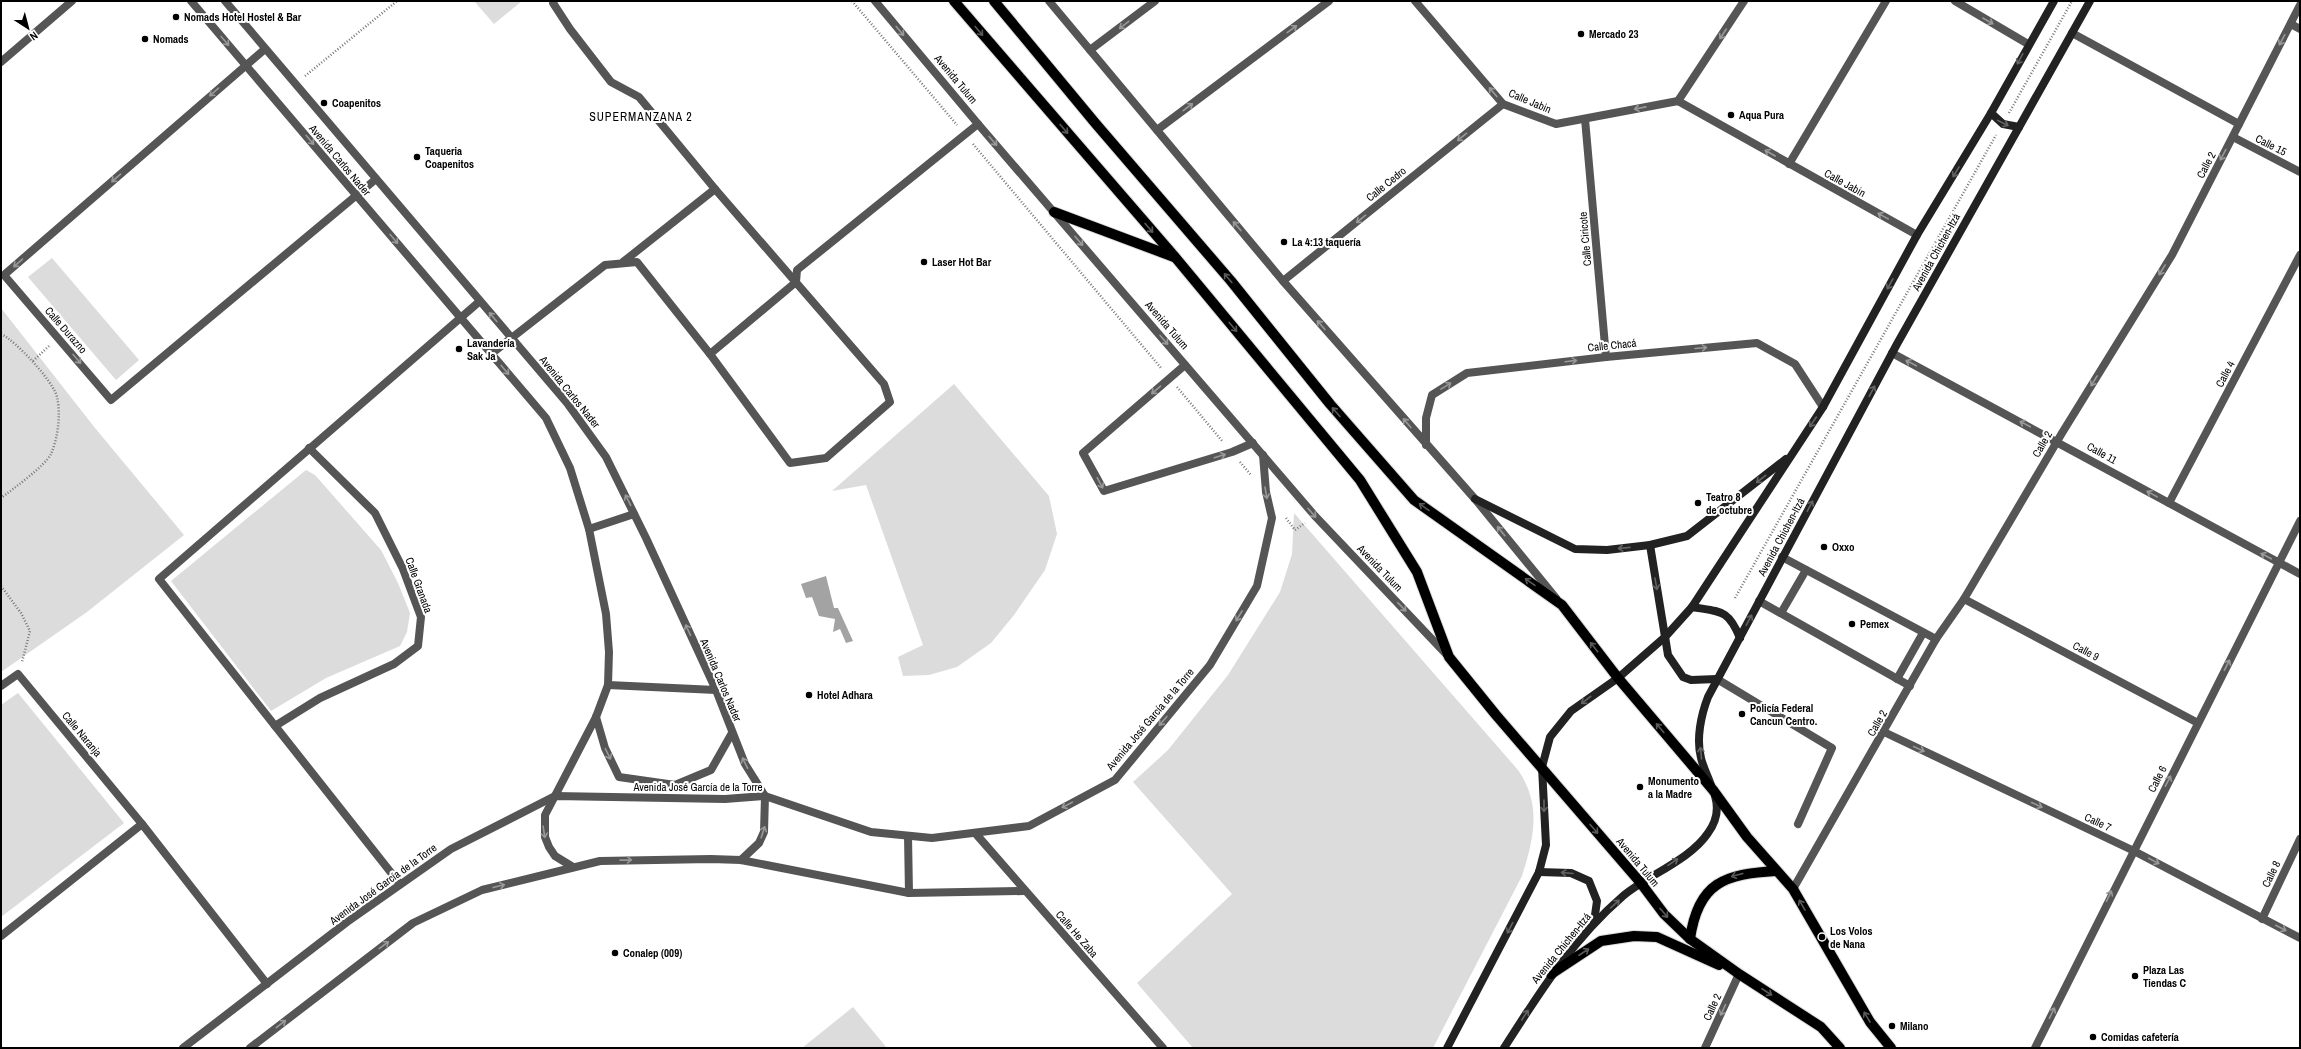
<svg xmlns="http://www.w3.org/2000/svg" width="2301" height="1049" viewBox="0 0 2301 1049" font-family="'Archivo Narrow',sans-serif">
	<style>
		.green { fill: #dcdcdc }
		.water { fill: #a3a3a3 }
		.lines { fill: none; stroke-linecap: round; stroke-linejoin: round }
		.primary-casing { stroke: #dbdbdb; stroke-width: 12 }
		.path { stroke: #777; stroke-width: 2.5; stroke-dasharray: 1 2; stroke-linecap: butt }
		.service { stroke: #555; stroke-width: 8 }
		.minor { stroke: #555; stroke-width: 8 }
		.tertiary { stroke: #555; stroke-width: 8 }
		.secondary { stroke: #222; stroke-width: 8 }
		.primary { stroke: #000; stroke-width: 10 }
		.oneway { stroke: #999 }
		.oneway2 { stroke: #595959 }
		.oneway3 { stroke: #646464 }
		.poi-dot { fill: #000; stroke: #fff; stroke-width: 1.5 }
		.labels { text-anchor: middle; stroke-width: 4; stroke-linejoin: round; paint-order: stroke }
		.poi-label { font-size: 11px; font-weight: bold; fill: #000; stroke: #fff; text-anchor: start }
		.street-label { font-size: 11px; fill: #000; stroke: #fff }
		.neighbourhood-label { font-size: 12px; letter-spacing: 1px; fill: #000; stroke: #fff }
	</style>
	<rect width="100%" height="100%" fill="#fff"/>
	<g class="green">
		<path d="M474,1H522L494,24Z"/>
		<path d="M52,258L139,360L116,380L28,277Z"/>
		<path d="M1,308L95,428L184,535L87,612L1,672Z"/>
		<path d="M954,384L1049,496L1057,534L1045,570L1014,615L991,643L957,667L929,675L903,676L898,657L923,645L866,485L832,491Z"/>
		<path d="M306,470L315,475L381,550L398,583L410,613L407,632L400,646L326,678L271,711L171,581Z"/>
		<path d="M1294,513L1518,770C1542,805 1534,838 1522,876L1433,1048H1193L1137,983L1232,894L1133,782L1168,750L1228,675L1280,592L1292,554Z"/>
		<path d="M18,693L124,823L1,917V705Z"/>
		<path d="M853,1007L887,1048H802Z"/>
	</g>
	<path class="water" d="M826,576L834,608H838L853,641L846,643L840,629L833,632L835,619L819,616L812,597L806,598L801,584Z"/>
	<g class="lines">
		<g class="primary-casing">
			<g id="primary">
				<path d="M954,1L1175,257L1360,480L1417,572L1449,657L1496,715L1640,882L1664,914L1690,939L1739,974L1821,1027L1840,1048"/>
				<path d="M994,1L1096,124L1231,281L1330,404L1414,500L1562,605L1618,678L1713,790L1747,837L1793,889L1870,1022L1891,1048"/>
				<path d="M1054,212L1174,257"/>
				<path d="M1690,939C1698,882 1725,874 1776,871"/>
				<path d="M1551,974L1601,941L1634,936L1657,937L1719,965"/>
			</g>
		</g>
		<g class="path">
			<path d="M852,1L957,125"/>
			<path d="M305,76L397,1"/>
			<path d="M2009,113L2072,1"/>
			<path d="M973,144L1161,368"/>
			<path d="M1,334C15,340 54,382 57,397C61,414 58,438 51,454C45,466 13,489 1,498"/>
			<path d="M33,361L49,346"/>
			<path d="M1177,387L1223,442"/>
			<path d="M1240,462L1251,475"/>
			<path d="M1286,518L1295,530L1305,523"/>
			<path d="M1,586L21,613L30,631L22,662"/>
			<path d="M1735,598L1996,135"/>
		</g>
		<g class="service">
			<path d="M554,1L553,3L570,29L611,82L639,97L715,189"/>
			<path d="M2072,33L2239,124"/>
			<path d="M1789,164L1886,1"/>
			<path d="M491,354L605,265L637,262L710,354L790,463L826,458L890,402L884,384L715,189L623,262"/>
			<path d="M710,354L796,282L797,270L978,124"/>
			<path d="M1185,365L1083,453L1104,491L1232,452L1253,443"/>
			<path d="M1782,557L1936,639"/>
			<path d="M1759,601L1910,686"/>
			<path d="M1781,613L1806,570"/>
			<path d="M1717,679L1832,748L1798,824"/>
			<path d="M1897,679L1923,633"/>
		</g>
		<g class="minor">
			<path d="M1415,1L1503,104L1556,124L1678,101L1917,235"/>
			<path d="M1955,1L2028,44"/>
			<path d="M2291,24L2300,29"/>
			<path d="M265,49L4,275L111,400L376,179"/>
			<path d="M1090,50L1155,1"/>
			<path d="M1,62L72,1"/>
			<path d="M1678,101L1744,1"/>
			<path d="M1585,119L1606,357"/>
			<path d="M1157,130L1329,1"/>
			<path d="M2233,137L2300,172"/>
			<path d="M1283,281L1503,104"/>
			<path d="M1892,353L2300,574"/>
			<path d="M1426,445V418L1432,395L1467,373L1606,357L1757,343L1795,364L1823,407"/>
			<path d="M2169,503L2300,255"/>
			<path d="M1964,599L2198,723"/>
			<path d="M1,686L18,674L142,824L267,984"/>
			<path d="M275,726L320,698L394,664L418,646L421,617L403,569L375,513L309,448"/>
			<path d="M1884,732L2132,850L2300,938"/>
			<path d="M400,884L159,579L480,301"/>
			<path d="M1793,889L1936,639L1964,599L2062,433L2172,255L2300,5"/>
			<path d="M2262,919L2300,839"/>
			<path d="M1,936L142,824"/>
			<path d="M1705,1048L1739,974"/>
			<path d="M2035,1048L2300,521"/>
		</g>
		<g class="tertiary">
			<path d="M191,1L546,418L570,468L589,529L606,614L609,652L608,685L596,717L545,815V837L549,847L555,856L573,867"/>
			<path d="M225,1L567,403L606,457L646,538L716,690L745,764L765,796L764,832L759,843L741,860"/>
			<path d="M875,1L978,124L1315,516L1447,655"/>
			<path d="M1049,1L1283,281L1475,499L1556,598"/>
			<path d="M589,529L634,514"/>
			<path d="M608,685L716,690"/>
			<path d="M596,717L605,748L619,777L675,785L711,770L732,733"/>
			<path d="M976,834L1163,1048"/>
			<path d="M908,836L909,893"/>
			<path d="M183,1048L347,922L451,849L555,796L725,799L765,796L871,832L932,838L1029,826L1115,780L1210,665L1257,586L1272,518L1266,492L1263,455"/>
			<path d="M250,1048L413,923L482,890L600,861L711,859L741,860L909,893L1024,891"/>
		</g>
		<g class="secondary">
			<path d="M1991,113L2003,124L2019,127"/>
			<path d="M1475,499L1575,549L1607,550L1650,545L1687,536L1786,459"/>
			<path d="M1650,545L1668,655L1683,677L1691,680L1717,679"/>
			<path d="M1692,607C1721,612 1728,609 1740,638"/>
			<path d="M1711,785C1708,776 1703,767 1701,758C1696,739 1701,715 1708,697L1897,344L2090,1"/>
			<path d="M1539,872L1571,873L1589,881L1597,901L1594,922"/>
			<path d="M1447,1048L1539,872L1546,845L1542,767L1550,737L1571,711L1618,678L1665,637L1692,607L1823,407L1917,235L1991,113L2054,1"/>
			<path d="M1504,1048C1539,993 1573,939 1623,896C1648,875 1690,860 1708,833C1716,822 1719,809 1715,796"/>
		</g>
		<use href="#primary" class="primary"/>
	</g>
	<defs><path id="oneway-shaft" d="M-6 0H5M1.5-3L5.5 0L1.5 3" fill="none" stroke-width="1.6" stroke-linecap="round" stroke-linejoin="round"/></defs>
	<g class="oneway">
		<use href="#oneway-shaft" transform="translate(1988 21) rotate(30)"/>
		<use href="#oneway-shaft" transform="translate(1124 25) rotate(142)"/>
		<use href="#oneway-shaft" transform="translate(1292 29) rotate(-37)"/>
		<use href="#oneway-shaft" transform="translate(900 31) rotate(50)"/>
		<use href="#oneway-shaft" transform="translate(1723 34) rotate(123)"/>
		<use href="#oneway-shaft" transform="translate(2282 40) rotate(118)"/>
		<use href="#oneway-shaft" transform="translate(225 41) rotate(50)"/>
		<use href="#oneway-shaft" transform="translate(214 92) rotate(139)"/>
		<use href="#oneway-shaft" transform="translate(1493 92) rotate(-130)"/>
		<use href="#oneway-shaft" transform="translate(1188 107) rotate(-37)"/>
		<use href="#oneway-shaft" transform="translate(1640 108) rotate(169)"/>
		<use href="#oneway-shaft" transform="translate(1462 137) rotate(141)"/>
		<use href="#oneway-shaft" transform="translate(310 140) rotate(50)"/>
		<use href="#oneway-shaft" transform="translate(993 141) rotate(49)"/>
		<use href="#oneway-shaft" transform="translate(1770 153) rotate(-150)"/>
		<use href="#oneway-shaft" transform="translate(2223 155) rotate(118)"/>
		<use href="#oneway-shaft" transform="translate(116 178) rotate(139)"/>
		<use href="#oneway-shaft" transform="translate(1883 216) rotate(-151)"/>
		<use href="#oneway-shaft" transform="translate(1361 219) rotate(141)"/>
		<use href="#oneway-shaft" transform="translate(1237 226) rotate(-130)"/>
		<use href="#oneway-shaft" transform="translate(394 239) rotate(50)"/>
		<use href="#oneway-shaft" transform="translate(1079 241) rotate(49)"/>
		<use href="#oneway-shaft" transform="translate(18 263) rotate(139)"/>
		<use href="#oneway-shaft" transform="translate(2162 270) rotate(122)"/>
		<use href="#oneway-shaft" transform="translate(493 317) rotate(-130)"/>
		<use href="#oneway-shaft" transform="translate(1321 325) rotate(-131)"/>
		<use href="#oneway-shaft" transform="translate(1164 340) rotate(49)"/>
		<use href="#oneway-shaft" transform="translate(1701 348) rotate(-5)"/>
		<use href="#oneway-shaft" transform="translate(77 359) rotate(49)"/>
		<use href="#oneway-shaft" transform="translate(1571 361) rotate(-7)"/>
		<use href="#oneway-shaft" transform="translate(1911 363) rotate(-152)"/>
		<use href="#oneway-shaft" transform="translate(505 370) rotate(50)"/>
		<use href="#oneway-shaft" transform="translate(2094 381) rotate(122)"/>
		<use href="#oneway-shaft" transform="translate(1446 386) rotate(-32)"/>
		<use href="#oneway-shaft" transform="translate(1156 390) rotate(139)"/>
		<use href="#oneway-shaft" transform="translate(1407 423) rotate(-131)"/>
		<use href="#oneway-shaft" transform="translate(2025 424) rotate(-152)"/>
		<use href="#oneway-shaft" transform="translate(1220 456) rotate(-17)"/>
		<use href="#oneway-shaft" transform="translate(1100 483) rotate(62)"/>
		<use href="#oneway-shaft" transform="translate(1266 493) rotate(80)"/>
		<use href="#oneway-shaft" transform="translate(2152 494) rotate(-151)"/>
		<use href="#oneway-shaft" transform="translate(628 500) rotate(-117)"/>
		<use href="#oneway-shaft" transform="translate(1312 513) rotate(49)"/>
		<use href="#oneway-shaft" transform="translate(1501 531) rotate(-129)"/>
		<use href="#oneway-shaft" transform="translate(2266 556) rotate(-152)"/>
		<use href="#oneway-shaft" transform="translate(1402 607) rotate(46)"/>
		<use href="#oneway-shaft" transform="translate(1239 616) rotate(121)"/>
		<use href="#oneway-shaft" transform="translate(688 630) rotate(-115)"/>
		<use href="#oneway-shaft" transform="translate(2227 665) rotate(-63)"/>
		<use href="#oneway-shaft" transform="translate(1163 721) rotate(130)"/>
		<use href="#oneway-shaft" transform="translate(1919 749) rotate(25)"/>
		<use href="#oneway-shaft" transform="translate(608 754) rotate(64)"/>
		<use href="#oneway-shaft" transform="translate(745 763) rotate(-116)"/>
		<use href="#oneway-shaft" transform="translate(2168 781) rotate(-63)"/>
		<use href="#oneway-shaft" transform="translate(1067 805) rotate(152)"/>
		<use href="#oneway-shaft" transform="translate(2037 805) rotate(25)"/>
		<use href="#oneway-shaft" transform="translate(544 832) rotate(81)"/>
		<use href="#oneway-shaft" transform="translate(763 832) rotate(-72)"/>
		<use href="#oneway-shaft" transform="translate(626 860) rotate(-1)"/>
		<use href="#oneway-shaft" transform="translate(2154 861) rotate(28)"/>
		<use href="#oneway-shaft" transform="translate(499 886) rotate(-14)"/>
		<use href="#oneway-shaft" transform="translate(2109 896) rotate(-64)"/>
		<use href="#oneway-shaft" transform="translate(2281 928) rotate(27)"/>
		<use href="#oneway-shaft" transform="translate(384 945) rotate(-37)"/>
		<use href="#oneway-shaft" transform="translate(1723 1010) rotate(115)"/>
		<use href="#oneway-shaft" transform="translate(2052 1013) rotate(-64)"/>
		<use href="#oneway-shaft" transform="translate(281 1024) rotate(-38)"/>
	</g>
	<g class="oneway2">
		<use href="#oneway-shaft" transform="translate(979 31) rotate(50)"/>
		<use href="#oneway-shaft" transform="translate(1064 129) rotate(49)"/>
		<use href="#oneway-shaft" transform="translate(1149 228) rotate(49)"/>
		<use href="#oneway-shaft" transform="translate(1228 278) rotate(-130)"/>
		<use href="#oneway-shaft" transform="translate(1233 327) rotate(50)"/>
		<use href="#oneway-shaft" transform="translate(1336 412) rotate(-131)"/>
		<use href="#oneway-shaft" transform="translate(1424 507) rotate(-145)"/>
		<use href="#oneway-shaft" transform="translate(1530 582) rotate(-145)"/>
		<use href="#oneway-shaft" transform="translate(1594 647) rotate(-128)"/>
		<use href="#oneway-shaft" transform="translate(1660 728) rotate(-130)"/>
		<use href="#oneway-shaft" transform="translate(1594 829) rotate(49)"/>
		<use href="#oneway-shaft" transform="translate(1737 875) rotate(165)"/>
		<use href="#oneway-shaft" transform="translate(1802 905) rotate(-120)"/>
		<use href="#oneway-shaft" transform="translate(1664 913) rotate(49)"/>
		<use href="#oneway-shaft" transform="translate(1584 952) rotate(-33)"/>
		<use href="#oneway-shaft" transform="translate(1767 992) rotate(33)"/>
		<use href="#oneway-shaft" transform="translate(1867 1017) rotate(-121)"/>
	</g>
	<g class="oneway3">
		<use href="#oneway-shaft" transform="translate(2020 59) rotate(118)"/>
		<use href="#oneway-shaft" transform="translate(2003 123) rotate(26)"/>
		<use href="#oneway-shaft" transform="translate(1956 172) rotate(121)"/>
		<use href="#oneway-shaft" transform="translate(1890 284) rotate(119)"/>
		<use href="#oneway-shaft" transform="translate(1872 391) rotate(-62)"/>
		<use href="#oneway-shaft" transform="translate(1813 422) rotate(124)"/>
		<use href="#oneway-shaft" transform="translate(1761 479) rotate(142)"/>
		<use href="#oneway-shaft" transform="translate(1810 506) rotate(-62)"/>
		<use href="#oneway-shaft" transform="translate(1624 548) rotate(174)"/>
		<use href="#oneway-shaft" transform="translate(1656 584) rotate(80)"/>
		<use href="#oneway-shaft" transform="translate(1749 620) rotate(-62)"/>
		<use href="#oneway-shaft" transform="translate(1586 700) rotate(142)"/>
		<use href="#oneway-shaft" transform="translate(1701 753) rotate(-95)"/>
		<use href="#oneway-shaft" transform="translate(1544 806) rotate(90)"/>
		<use href="#oneway-shaft" transform="translate(1673 862) rotate(-34)"/>
		<use href="#oneway-shaft" transform="translate(1567 873) rotate(-175)"/>
		<use href="#oneway-shaft" transform="translate(1615 904) rotate(-42)"/>
		<use href="#oneway-shaft" transform="translate(1510 928) rotate(117)"/>
		<use href="#oneway-shaft" transform="translate(1525 1015) rotate(-57)"/>
	</g>
	<g class="poi-dot">
		<circle cx="176" cy="17" r="4"/>
		<circle cx="1581" cy="34" r="4"/>
		<circle cx="145" cy="39" r="4"/>
		<circle cx="324" cy="103" r="4"/>
		<circle cx="1731" cy="115" r="4"/>
		<circle cx="417" cy="157" r="4"/>
		<circle cx="1284" cy="242" r="4"/>
		<circle cx="924" cy="262" r="4"/>
		<circle cx="459" cy="349" r="4"/>
		<circle cx="1698" cy="503" r="4"/>
		<circle cx="1824" cy="547" r="4"/>
		<circle cx="1852" cy="624" r="4"/>
		<circle cx="809" cy="695" r="4"/>
		<circle cx="1742" cy="714" r="4"/>
		<circle cx="1640" cy="787" r="4"/>
		<circle cx="1822" cy="937" r="4"/>
		<circle cx="615" cy="953" r="4"/>
		<circle cx="2135" cy="976" r="4"/>
		<circle cx="1892" cy="1026" r="4"/>
		<circle cx="2093" cy="1037" r="4"/>
	</g>
	<g class="labels">
		<g class="poi-label">
			<text x="184" y="21">Nomads Hotel Hostel &amp; Bar</text>
			<text x="1589" y="38">Mercado 23</text>
			<text x="153" y="43">Nomads</text>
			<text x="332" y="107">Coapenitos</text>
			<text x="1739" y="119">Aqua Pura</text>
			<text x="425" y="155">Taqueria<tspan x="425" dy="13">Coapenitos</tspan></text>
			<text x="1292" y="246">La 4:13 taquería</text>
			<text x="932" y="266">Laser Hot Bar</text>
			<text x="467" y="347">Lavandería<tspan x="467" dy="13">Sak Ja</tspan></text>
			<text x="1706" y="501">Teatro 8<tspan x="1706" dy="13">de octubre</tspan></text>
			<text x="1832" y="551">Oxxo</text>
			<text x="1860" y="628">Pemex</text>
			<text x="817" y="699">Hotel Adhara</text>
			<text x="1750" y="712">Policía Federal<tspan x="1750" dy="13">Cancun Centro.</tspan></text>
			<text x="1648" y="785">Monumento<tspan x="1648" dy="13">a la Madre</tspan></text>
			<text x="1830" y="935">Los Volos<tspan x="1830" dy="13">de Nana</tspan></text>
			<text x="623" y="957">Conalep (009)</text>
			<text x="2143" y="974">Plaza Las<tspan x="2143" dy="13">Tiendas C</tspan></text>
			<text x="1900" y="1030">Milano</text>
			<text x="2101" y="1041">Comidas cafetería</text>
		</g>
		<g class="street-label">
			<text transform="translate(956 79) rotate(50)" y="4">Avenida Tulum</text>
			<text transform="translate(1530 101) rotate(23)" y="4">Calle Jabin</text>
			<text transform="translate(2271 145) rotate(27)" y="4">Calle 15</text>
			<text transform="translate(340 160) rotate(50)" y="4">Avenida Carlos Nader</text>
			<text transform="translate(2206 165) rotate(-62)" y="4">Calle 2</text>
			<text transform="translate(1845 183) rotate(29)" y="4">Calle Jabin</text>
			<text transform="translate(1386 184) rotate(-39)" y="4">Calle Cedro</text>
			<text transform="translate(1585 239) rotate(-95)" y="4">Calle Ciricote</text>
			<text transform="translate(1936 252) rotate(-61)" y="4">Avenida Chichen-Itzá</text>
			<text transform="translate(1167 325) rotate(49)" y="4">Avenida Tulum</text>
			<text transform="translate(66 330) rotate(49)" y="4">Calle Durazno</text>
			<text transform="translate(1612 345) rotate(-6)" y="4">Calle Chacá</text>
			<text transform="translate(2225 374) rotate(-62)" y="4">Calle 4</text>
			<text transform="translate(570 392) rotate(51)" y="4">Avenida Carlos Nader</text>
			<text transform="translate(2042 444) rotate(-60)" y="4">Calle 2</text>
			<text transform="translate(2102 453) rotate(29)" y="4">Calle 11</text>
			<text transform="translate(1781 537) rotate(-62)" y="4">Avenida Chichen-Itzá</text>
			<text transform="translate(1380 568) rotate(46)" y="4">Avenida Tulum</text>
			<text transform="translate(419 585) rotate(70)" y="4">Calle Granada</text>
			<text transform="translate(2086 651) rotate(28)" y="4">Calle 9</text>
			<text transform="translate(721 680) rotate(67)" y="4">Avenida Carlos Nader</text>
			<text transform="translate(1150 719) rotate(-50)" y="4">Avenida José García de la Torre</text>
			<text transform="translate(1877 723) rotate(-60)" y="4">Calle 2</text>
			<text transform="translate(82 734) rotate(50)" y="4">Calle Naranja</text>
			<text transform="translate(2157 779) rotate(-63)" y="4">Calle 6</text>
			<text x="698" y="791">Avenida José García de la Torre</text>
			<text transform="translate(2098 822) rotate(25)" y="4">Calle 7</text>
			<text transform="translate(1638 862) rotate(50)" y="4">Avenida Tulum</text>
			<text transform="translate(2271 874) rotate(-64)" y="4">Calle 8</text>
			<text transform="translate(383 884) rotate(-36)" y="4">Avenida José García de la Torre</text>
			<text transform="translate(1077 934) rotate(49)" y="4">Calle He Zaba</text>
			<text transform="translate(1561 948) rotate(-51)" y="4">Avenida Chichen-Itzá</text>
			<text transform="translate(1712 1007) rotate(-65)" y="4">Calle 2</text>
		</g>
		<g class="neighbourhood-label">
			<text x="641" y="121">SUPERMANZANA 2</text>
		</g>
	</g>
	<rect width="2301" height="1049" fill="none" stroke="#000000" stroke-width="4"/>
	<g transform="translate(28 28) rotate(144)" stroke="#ffffff" stroke-width="3" paint-order="stroke">
	<path d="M0-3L7 15L0 10L-7 15Z" fill="#000000"/>
	<text y="-6" font-size="11" font-weight="bold" text-anchor="middle" fill="#000000">N</text>
	</g>
</svg>
